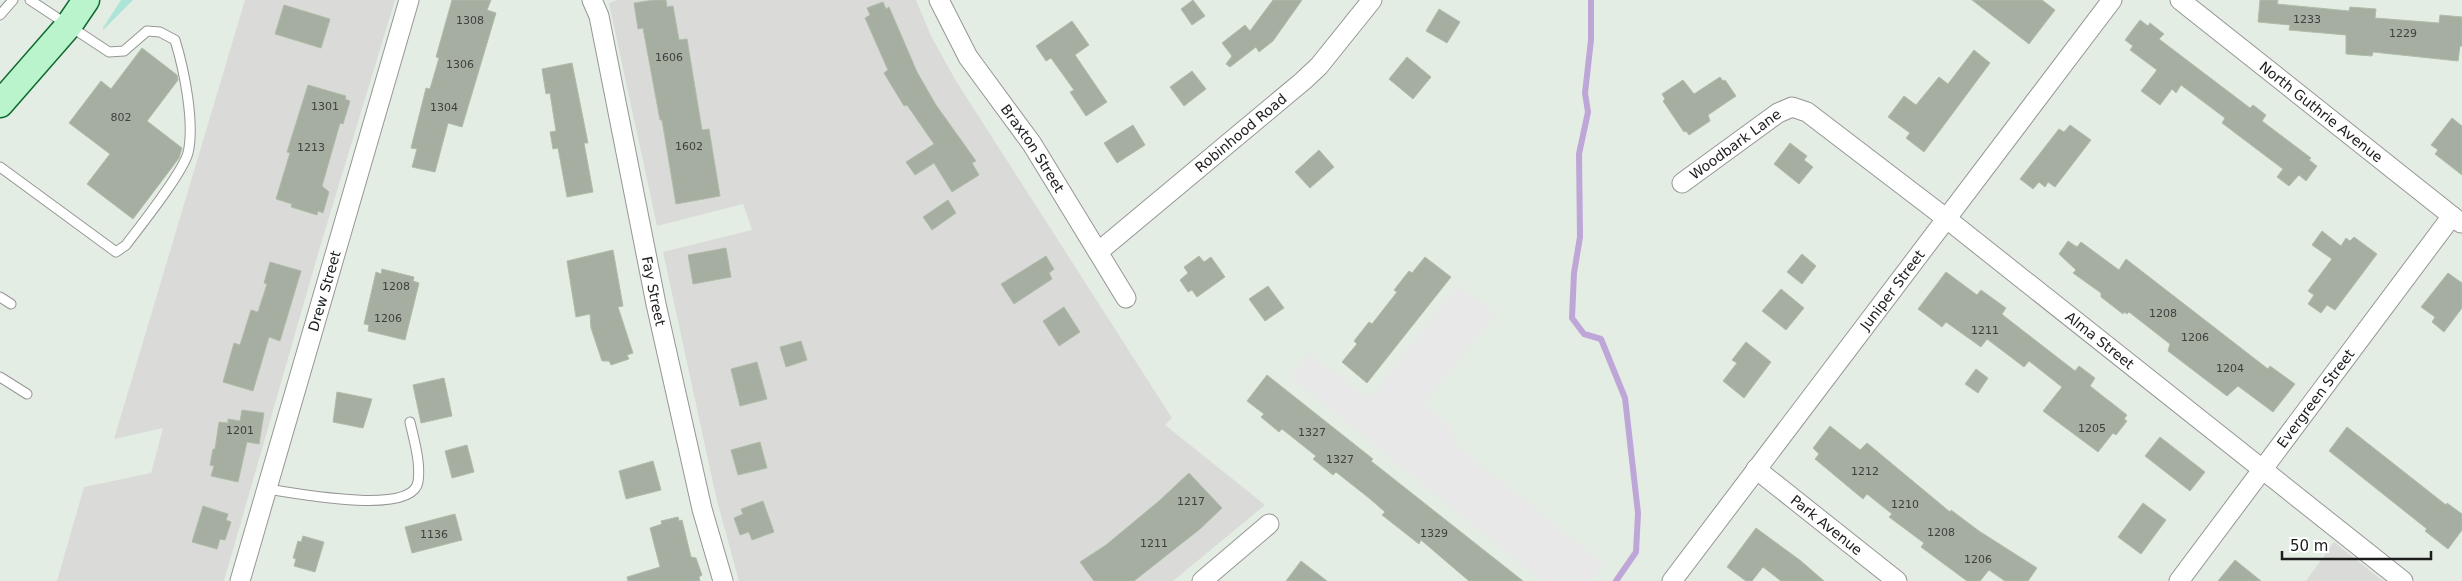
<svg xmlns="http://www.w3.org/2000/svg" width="2462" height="581" viewBox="0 0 2462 581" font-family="'DejaVu Sans',sans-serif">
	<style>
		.residential { fill: #dadad9 }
		.grass { fill: #ace4d7 }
		.parking { fill: #e8e8e8 }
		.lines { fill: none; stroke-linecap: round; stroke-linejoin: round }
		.stream { stroke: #bea6d8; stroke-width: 6 }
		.building { fill: #a6aea2; stroke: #adbda7 }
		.lane-casing { stroke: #969696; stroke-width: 11 }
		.street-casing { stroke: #969696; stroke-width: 21 }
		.secondary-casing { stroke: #0d6a2f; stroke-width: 29 }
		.lane { stroke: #fff; stroke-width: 9 }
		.street { stroke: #fff; stroke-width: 19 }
		.secondary { stroke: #baf4cc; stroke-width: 26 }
		.labels { text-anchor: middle; stroke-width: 4.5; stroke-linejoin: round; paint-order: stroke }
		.number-label { font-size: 11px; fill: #3e403e }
		.street-label { font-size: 14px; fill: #1c1c1c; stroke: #fff }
	</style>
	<rect width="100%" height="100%" fill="#e4ede3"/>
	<g class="residential">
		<path d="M245,0H395L320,247L224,581H57L84,487L151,473L163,428L114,439Z"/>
		<path d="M617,0H916L931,36L956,81L1172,418L1165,425L1265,505L1173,581H739L717,501L663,252L752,230L743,204L657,226L609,3Z"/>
		<path d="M2334,542L2383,581H2306Z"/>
	</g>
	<path class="grass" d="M121,0H133L103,30V28Z"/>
	<path class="parking" d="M1457,285L1495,314L1424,404L1451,427L1456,445L1604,564L1590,581H1542L1290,377L1309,353L1366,396L1374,393Z"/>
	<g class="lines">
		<path class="stream" d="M1591,0V40L1585,93L1588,112L1579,154L1580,237L1574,273L1572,318L1584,334L1601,339L1625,398L1638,513L1636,552L1616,581"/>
	</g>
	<g class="building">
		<path d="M452,0H491L487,10L496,13L462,127L448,123L435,172L412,167L417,149L411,148L426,88L430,89L439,58L436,57Z"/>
		<path d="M654,0H666L667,7L673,6L679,40L687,39L702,130L709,129L720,196L676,204L662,120H660L643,28L638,29L634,3Z"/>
		<path d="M1193,0L1205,16L1192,25L1181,9Z"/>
		<path d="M1273,0H1302L1273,41L1259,52L1256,47L1230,67L1226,64L1232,56L1222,43L1245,25L1250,31Z"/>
		<path d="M1972,0H2042L2055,10L2029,44Z"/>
		<path d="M2260,0H2278L2277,4L2349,11L2350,7L2376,9L2375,18L2439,23L2440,15L2462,17V46H2460L2458,61L2373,52L2372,56L2346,54V35L2289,30L2290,25L2258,22Z"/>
		<path d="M883,2L886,9L889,7L917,72L936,105L976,161L972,163L979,175L952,192L934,163L915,175L906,162L934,144L907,105L904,106L884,73L888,70L865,18L870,15L867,8Z"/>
		<path d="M284,5L330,19L321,48L275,34Z"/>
		<path d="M1439,9L1460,22L1447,43L1426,31Z"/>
		<path d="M2140,20L2148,26L2150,23L2164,34L2159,39L2250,108L2253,105L2266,115L2262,121L2311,158L2309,160L2317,166L2306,181L2299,175L2289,186L2277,177L2283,169L2222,123L2225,118L2181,85L2176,93L2172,89L2160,105L2141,91L2157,70L2130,50L2133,46L2125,40Z"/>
		<path d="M1072,21L1089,45L1075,55L1107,102L1086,116L1070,92L1074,90L1051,58L1046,61L1036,46Z"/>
		<path d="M142,48L177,75L178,80L147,121L182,148L179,158L133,219L87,184L110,154L69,123L101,81L111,89Z"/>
		<path d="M1974,50L1990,63L1924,152L1906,138L1910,133L1888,117L1904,96L1916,105L1939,77L1948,84Z"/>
		<path d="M1407,57L1431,77L1413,99L1389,79Z"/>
		<path d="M572,63L588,143H584L593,192L567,197L558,148L553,149L550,132L556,131L550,93L546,94L542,69Z"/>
		<path d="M1192,71L1206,89L1184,106L1170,87Z"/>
		<path d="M1720,77L1723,81L1725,80L1736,96L1708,115L1710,121L1689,135L1686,131L1684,132L1663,101L1665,99L1662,94L1683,80L1694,94Z"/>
		<path d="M308,85L346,96L345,99L350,101L343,124L340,123L322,186L329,192L323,213L318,211L317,215L291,207L292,204L276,199L290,153L287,152Z"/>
		<path d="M2452,118L2462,126V175L2435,154L2438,150L2431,145Z"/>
		<path d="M1133,125L1145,145L1117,163L1104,143Z"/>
		<path d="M2070,125L2091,140L2055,187L2048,182L2045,187L2039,182L2033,189L2020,179L2059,129L2064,132Z"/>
		<path d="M1790,143L1807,156L1804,160L1813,167L1799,184L1774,164Z"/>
		<path d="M1319,150L1334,167L1310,188L1295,172Z"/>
		<path d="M948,200L956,213L932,230L923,217Z"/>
		<path d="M2322,231L2341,246L2346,238L2350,241L2354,237L2377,254L2335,310L2327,305L2321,313L2308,304L2314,295L2308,291L2332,259L2312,245Z"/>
		<path d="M2068,241L2077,247L2081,242L2119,270L2126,259L2268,369L2270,366L2295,384L2273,412L2238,386L2227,396L2168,351L2170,344L2129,312L2127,314L2124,312L2123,314L2101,297V293L2073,273L2076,270L2059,254Z"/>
		<path d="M726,248L731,277L693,284L688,255Z"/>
		<path d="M613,250L623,306L618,307L633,353L627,355L629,359L611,365L609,361H602L591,328L590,314L576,317L567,261Z"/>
		<path d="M1802,254L1816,266L1802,284L1787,272Z"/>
		<path d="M1046,256L1054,269L1049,273L1052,279L1014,304L1001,284Z"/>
		<path d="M1199,256L1204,262L1211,257L1225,277L1197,297L1192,290L1188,292L1180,280L1188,273L1184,267Z"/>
		<path d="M1425,257L1451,277L1367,383L1342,362L1357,344L1354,341L1369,322L1372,324L1397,292L1394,290L1409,271L1412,273Z"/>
		<path d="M270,262L301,271L280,341L269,337L253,391L223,382L234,343L240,345L251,310L258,312L267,284L264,283Z"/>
		<path d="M382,269L414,277L413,281L419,283L405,340L368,331L369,325L364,324L376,272L381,274Z"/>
		<path d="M1946,272L1977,295L1981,290L2006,308L2002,314L2004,316L2075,371L2079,366L2095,378L2090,386L2127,415L2124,419L2127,421L2116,435L2113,433L2098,452L2043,411L2062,387L2029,361L2024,367L1987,339L1981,347L1946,322L1942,327L1918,309Z"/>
		<path d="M2448,273L2462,283V308L2444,332L2432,322L2435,317L2421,307Z"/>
		<path d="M1268,286L1284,308L1265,321L1249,299Z"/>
		<path d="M1781,289L1804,308L1786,330L1762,311Z"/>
		<path d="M1064,307L1080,332L1059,346L1043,321Z"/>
		<path d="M801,341L807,360L786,367L780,347Z"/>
		<path d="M1746,342L1771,362L1744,398L1723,381L1737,363L1732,360Z"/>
		<path d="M757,362L767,399L740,406L731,369Z"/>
		<path d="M1976,369L1988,378L1978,393L1965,384Z"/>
		<path d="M1267,375L1373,459L1371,461L1523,581H1469L1421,540L1419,544L1382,515L1385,512L1369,498L1336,472L1333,475L1313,459L1316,456L1282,429L1279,432L1261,417L1264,414L1247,401Z"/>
		<path d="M444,378L452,416L421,423L413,385Z"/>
		<path d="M337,392L372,399L363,428L333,422Z"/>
		<path d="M242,410L264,413L259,444L247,442L238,482L211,476L214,466L210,465L213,449H215L219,422L228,423V419L240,421Z"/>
		<path d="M1830,426L1860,450L1867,443L1950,512L1951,510L1979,531L2037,568L2028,581H2005L1989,570L1980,581H1967L1921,547L1924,543L1889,517L1892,514L1867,494L1863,499L1815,459L1819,454L1813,448Z"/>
		<path d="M2347,427L2446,505L2447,503L2462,514V530L2448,549L2425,531L2427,529L2329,451Z"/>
		<path d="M2160,437L2205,472L2190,491L2145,456Z"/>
		<path d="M760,442L767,468L738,475L731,450Z"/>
		<path d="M467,445L474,472L452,478L445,451Z"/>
		<path d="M653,461L661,490L626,499L619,471Z"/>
		<path d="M1189,473L1222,508L1200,529L1134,581H1094L1080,562L1106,545L1159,501Z"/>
		<path d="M763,501L774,532L752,540L749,532L740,535L734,518L743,514L741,509Z"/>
		<path d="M2143,503L2166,520L2141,554L2118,537Z"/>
		<path d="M203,506L228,514L226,520L231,522L225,540L220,539L217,549L192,542Z"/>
		<path d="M455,514L462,540L412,553L405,527Z"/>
		<path d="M678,517L679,521L682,520L691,557L696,558L702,575L699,577L700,581H628L627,577L660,567L650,528L662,524L661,521Z"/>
		<path d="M1756,528L1801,561L1824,581H1781L1763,567L1752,581H1746L1727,567Z"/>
		<path d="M303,536L324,542L315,572L294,566L296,559L293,558L298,541L301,542Z"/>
		<path d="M2235,560L2261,581H2218Z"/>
		<path d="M1301,561L1327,581H1286Z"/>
	</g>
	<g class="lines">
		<g class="lane-casing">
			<g id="lane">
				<path d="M0,15L13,0"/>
				<path d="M0,167L116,252L126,245C141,225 182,174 188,153C195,123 184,69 175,40L160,32L147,31L124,51L109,52L30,0"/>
				<path d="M0,297L11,304"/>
				<path d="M0,377L27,394"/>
				<path d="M266,489C292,492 412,517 418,482C421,463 414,440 410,422"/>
			</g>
		</g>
		<g class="street-casing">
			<g id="street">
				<path id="s1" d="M592,0L599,16L656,304L702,509L723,581"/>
				<path id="s2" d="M939,0L968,57L1032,144L1126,298"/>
				<path id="s3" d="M2180,0L2461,223"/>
				<path id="s4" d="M1682,183L1778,113L1792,107L1807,112L1947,219L2403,581"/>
				<path id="s5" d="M1098,252L1303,81L1319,66L1372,0"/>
				<path id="s6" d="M1756,469L1897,581"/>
				<path id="s7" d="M240,581L409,0"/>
				<path d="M1202,581L1269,524"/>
				<path id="s8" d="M1672,581L2112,0"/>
				<path id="s9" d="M2179,581L2452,216"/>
			</g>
		</g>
		<g class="secondary-casing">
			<path id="secondary" d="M0,104L69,25L86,0"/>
		</g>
		<use href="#lane" class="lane"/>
		<use href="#street" class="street"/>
		<use href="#secondary" class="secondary"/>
	</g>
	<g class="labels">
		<g class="number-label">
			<text x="2307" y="23">1233</text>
			<text x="470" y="24">1308</text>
			<text x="2403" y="37">1229</text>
			<text x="669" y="61">1606</text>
			<text x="460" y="68">1306</text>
			<text x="325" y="110">1301</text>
			<text x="444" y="111">1304</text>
			<text x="121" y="121">802</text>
			<text x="689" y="150">1602</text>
			<text x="311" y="151">1213</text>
			<text x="396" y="290">1208</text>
			<text x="2163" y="317">1208</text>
			<text x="388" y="322">1206</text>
			<text x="1985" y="334">1211</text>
			<text x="2195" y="341">1206</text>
			<text x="2230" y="372">1204</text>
			<text x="2092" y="432">1205</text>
			<text x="240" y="434">1201</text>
			<text x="1312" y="436">1327</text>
			<text x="1340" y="463">1327</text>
			<text x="1865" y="475">1212</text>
			<text x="1191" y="505">1217</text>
			<text x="1905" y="508">1210</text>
			<text x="1941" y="536">1208</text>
			<text x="1434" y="537">1329</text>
			<text x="434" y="538">1136</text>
			<text x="1154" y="547">1211</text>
			<text x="1978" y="563">1206</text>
		</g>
		<g class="street-label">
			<text dy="5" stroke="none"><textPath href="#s3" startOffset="180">North Guthrie Avenue</textPath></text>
			<text dy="5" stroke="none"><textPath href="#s5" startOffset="186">Robinhood Road</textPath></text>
			<text dy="5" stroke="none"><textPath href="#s4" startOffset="66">Woodbark Lane</textPath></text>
			<text dy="5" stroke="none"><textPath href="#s2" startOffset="176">Braxton Street</textPath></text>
			<text dy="5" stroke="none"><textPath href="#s7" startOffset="302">Drew Street</textPath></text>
			<text dy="5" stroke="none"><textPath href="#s1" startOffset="298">Fay Street</textPath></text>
			<text dy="5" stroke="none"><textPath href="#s8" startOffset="365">Juniper Street</textPath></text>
			<text dy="5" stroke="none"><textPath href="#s4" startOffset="521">Alma Street</textPath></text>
			<text dy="5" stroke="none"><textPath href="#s9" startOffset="228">Evergreen Street</textPath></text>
			<text dy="5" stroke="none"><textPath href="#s6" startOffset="90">Park Avenue</textPath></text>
		</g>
	</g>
	<path d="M2282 551v8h149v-8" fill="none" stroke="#1c1c1c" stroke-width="2.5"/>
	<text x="2290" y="551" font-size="15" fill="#1c1c1c" stroke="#ffffff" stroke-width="4" paint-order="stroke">50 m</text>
</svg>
